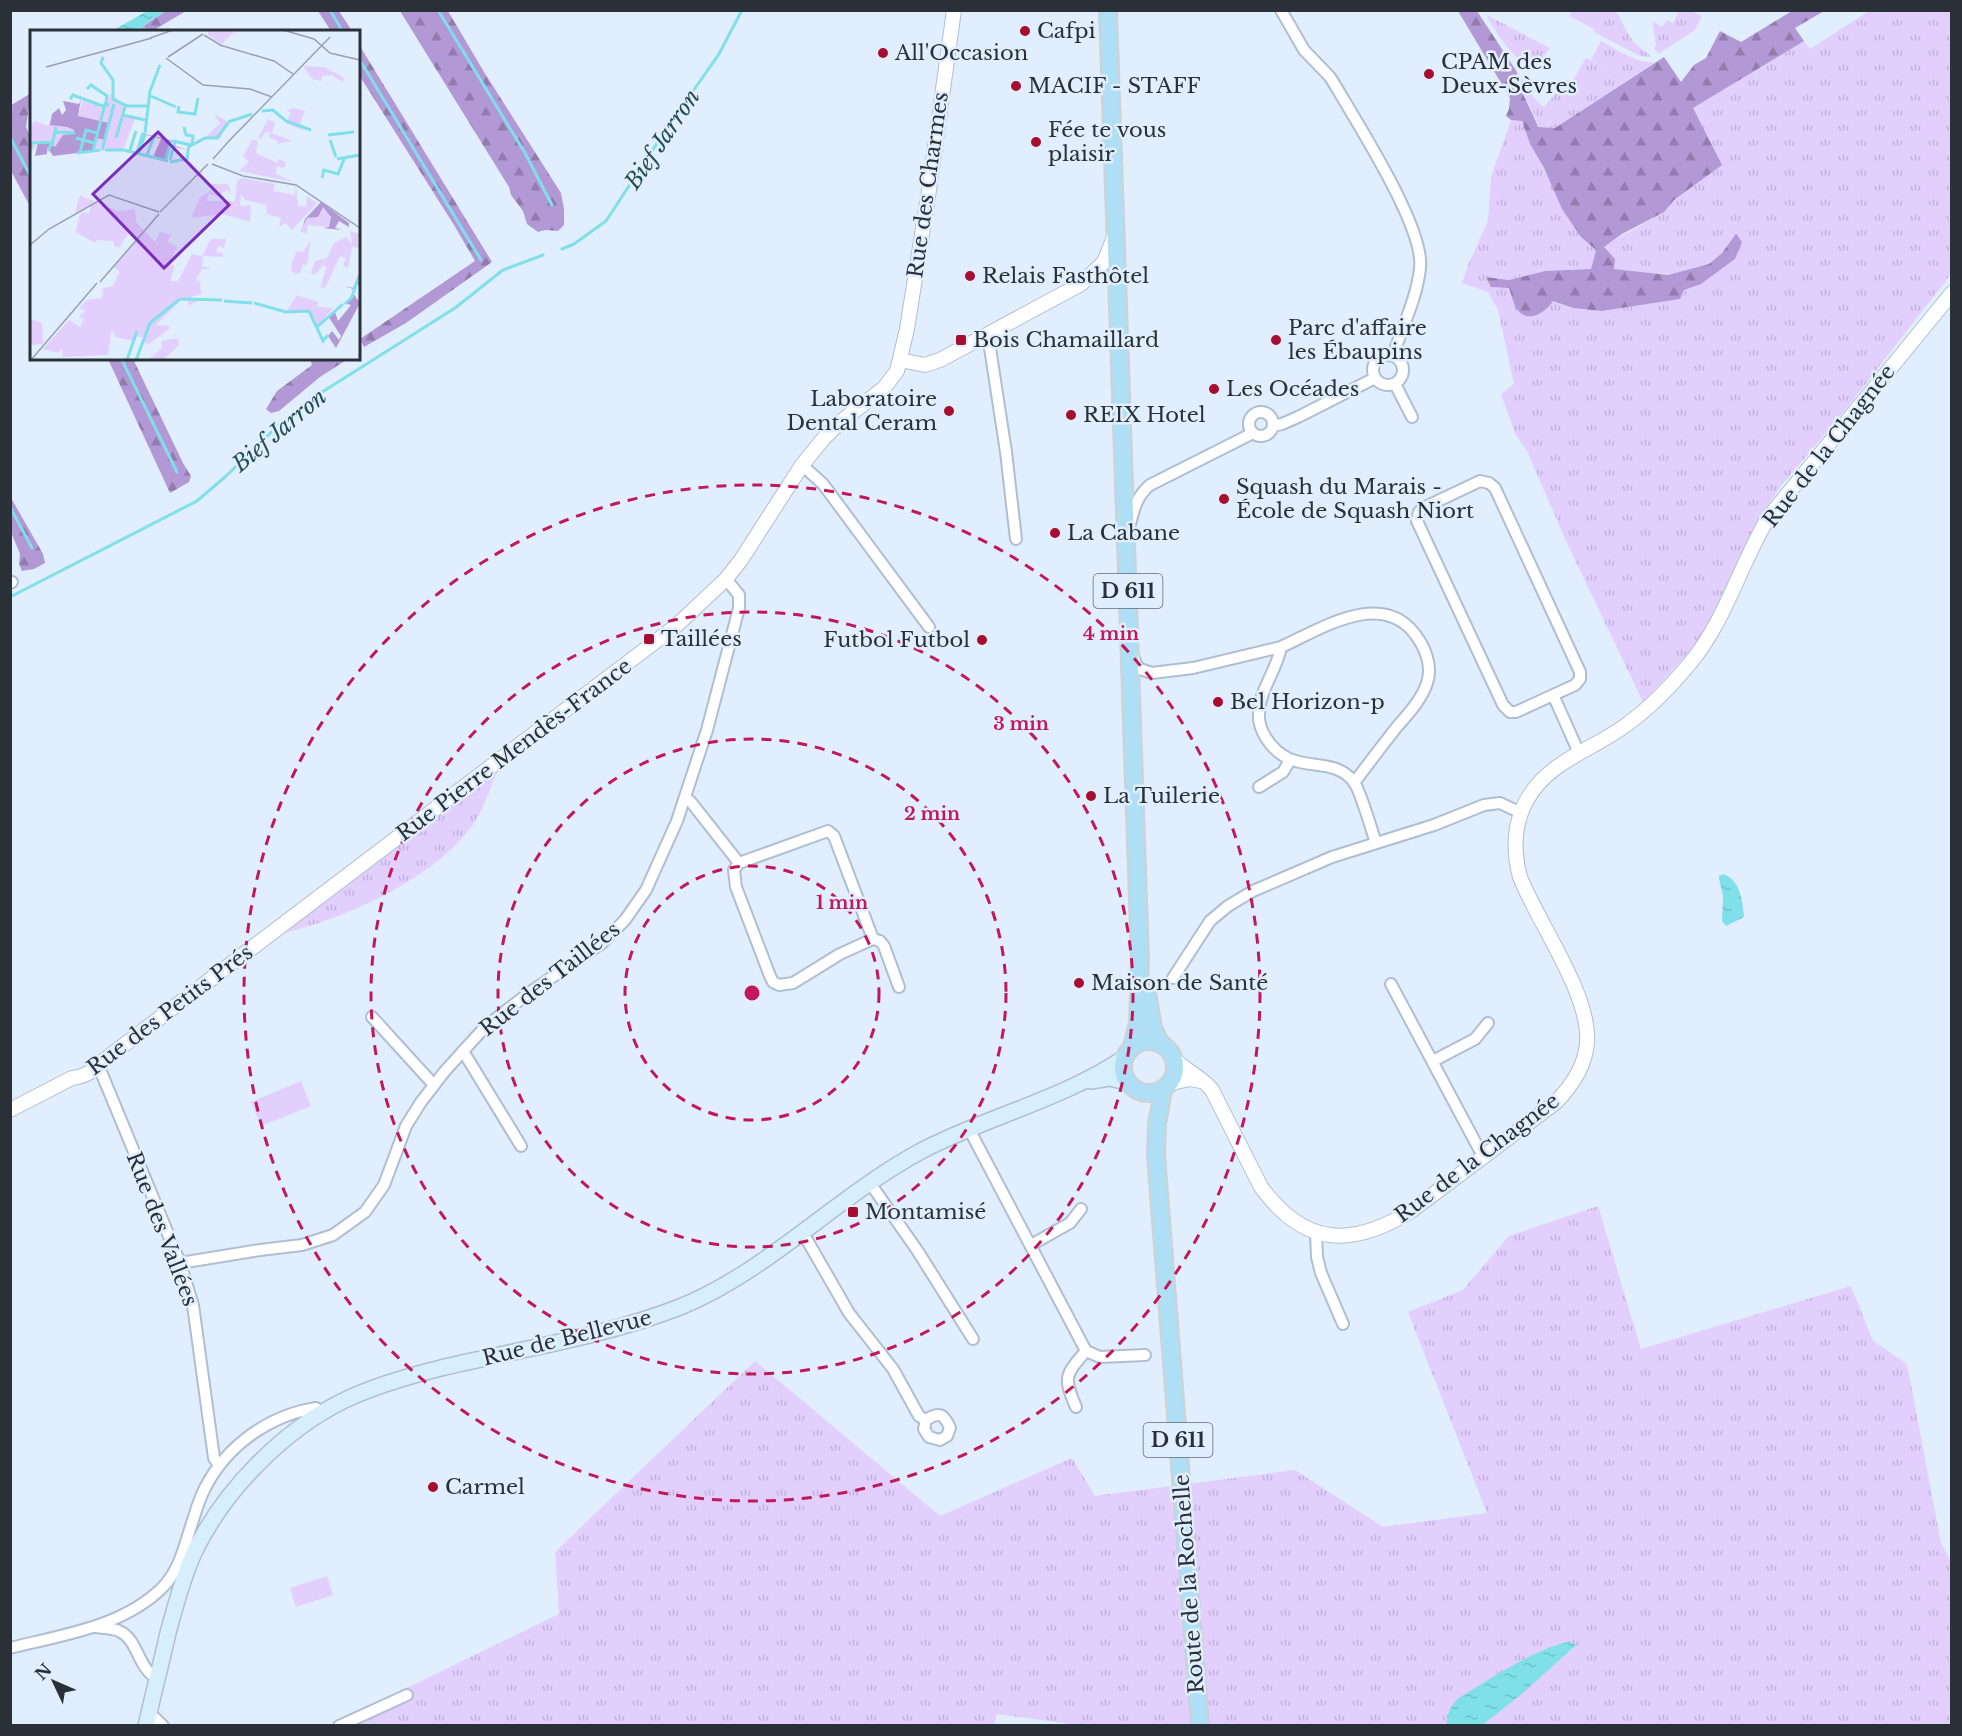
<svg xmlns="http://www.w3.org/2000/svg" width="1962" height="1736" viewBox="0 0 1962 1736" font-family="'Libre Baskerville',serif">
	<style>
		.grass { fill: url(#grass-tufts) }
		.forest { fill: url(#forest-firs) }
		.pitch { fill: #e2cffe }
		.water { fill: url(#water-ripples) }
		.lines { fill: none; stroke-linecap: round; stroke-linejoin: round }
		.stream { stroke: #7fe0ea; stroke-width: 3 }
		.minor-casing { stroke: #afbed1; stroke-width: 14 }
		.tertiary-casing { stroke: #afbed1; stroke-width: 16 }
		.secondary-casing { stroke: #afbed1; stroke-width: 18 }
		.primary-casing { stroke: #d0d1d3; stroke-width: 20 }
		.minor { stroke: #fff; stroke-width: 10 }
		.tertiary { stroke: #fff; stroke-width: 14 }
		.secondary { stroke: #d6effa; stroke-width: 15 }
		.primary { stroke: #aedff5; stroke-width: 16 }
		.ring { fill: none; stroke: #c2185b; stroke-width: 3; stroke-dasharray: 10 8 }
		.poi-dot { fill: #a60d2f; stroke: #e1eefe; stroke-width: 2 }
		.labels { text-anchor: middle; stroke-width: 5; stroke-linejoin: round; paint-order: stroke }
		.shield { fill: #e1eefe; stroke: #616973; stroke-width: 1.5 }
		.shield-label { font-size: 20px; font-weight: bold; fill: #2a3037 }
		.poi-label { font-size: 21px; fill: #2a3037; stroke: #e1eefe; text-anchor: start }
		.street-label { font-size: 21px; fill: #2a3037; stroke: #e1eefe }
		.water-label { font-size: 22px; font-style: italic; fill: #234f53; stroke: #e1eefe }
		.inset-river { fill: none; stroke: #7fe0ea; stroke-width: 3 }
		.inset-road { fill: none; stroke: #98a2ae; stroke-width: 1.5 }
		.view { fill: #7b2cbf; fill-opacity: 0.15; stroke: #7b2cbf; stroke-width: 3 }
		.inset-edge { fill: none; stroke: #2a3037; stroke-width: 3 }
		.centre { fill: #c2185b; stroke: #e1eefe; stroke-width: 3 }
		.ring-label { font-size: 18px; text-anchor: middle; font-weight: bold; fill: #c2185b; stroke: #e1eefe; stroke-width: 5; stroke-linejoin: round; paint-order: stroke }
	</style>
	<defs>
		<pattern id="grass-tufts" width="24" height="20" patternUnits="userSpaceOnUse" patternTransform="scale(1.5)"><rect width="24" height="20" fill="#e2cffe"/><path d="M3 7l-1-3M5 7V3M7 7l1-3M15 17l-1-3M17 17v-4M19 17l1-3" fill="none" stroke="#c2b2da"/></pattern>
		<pattern id="forest-firs" width="22" height="20" patternUnits="userSpaceOnUse" patternTransform="scale(1.5)"><rect width="22" height="20" fill="#b398d6"/><path d="M5 1l3.5 6h-7zM16 11l3.5 6h-7z" fill="#927cae"/></pattern>
		<pattern id="water-ripples" width="26" height="14" patternUnits="userSpaceOnUse" patternTransform="scale(1.5)"><rect width="26" height="14" fill="#7fe0ea"/><path d="M2 4q2-2 4 0t4 0M15 11q2-2 4 0t4 0" fill="none" stroke="#6ec0c9"/></pattern>
	</defs>
	<rect width="100%" height="100%" fill="#e1eefe"/>
	<g class="grass">
		<path d="M1572,11H1616C1623,22 1629,40 1640,48C1644,51 1647,52 1651,57H1643L1636,54L1594,32V29L1569,16Z"/>
		<path d="M1679,11H1691L1702,16L1695,30L1658,54L1654,48L1656,45L1652,21L1662,27L1667,20L1673,23Z"/>
		<path d="M1869,11H1951V274L1846,409L1781,486L1757,521L1702,635L1682,660L1643,702L1566,541L1527,451L1515,434L1501,394L1514,384L1498,310L1488,292L1462,283L1468,265L1488,221L1491,177L1511,120L1522,121L1530,144L1581,237L1596,250L1591,269L1545,271L1509,280L1487,277L1509,288L1516,307L1553,301L1573,308L1602,311L1680,299L1684,290L1701,284L1735,259L1737,235L1722,253L1709,264L1668,275L1614,269L1604,247C1627,231 1656,221 1674,200L1692,108L1804,41L1810,49Z"/>
		<path d="M1485,14L1550,48C1525,89 1499,34 1485,14Z"/>
		<path d="M1601,41C1618,50 1636,64 1655,62L1555,128L1539,127L1534,114L1516,79L1517,72L1537,102L1544,107L1567,80H1573L1586,58L1611,71L1591,60Z"/>
		<path d="M497,772C489,790 483,811 472,826C435,878 344,919 284,933Z"/>
		<path d="M1598,1206L1641,1349L1851,1286L1873,1341L1907,1364L1941,1543L1951,1562V1725L1085,1726L997,1714L994,1726H329L559,1614L555,1552L755,1361L940,1516L1072,1458L1095,1496L1295,1470L1383,1527L1487,1513L1408,1312L1463,1290L1509,1236Z"/>
	</g>
	<g class="forest">
		<path d="M166,11H186L154,30L155,31L134,32Z"/>
		<path d="M318,11H339L352,31H331Z"/>
		<path d="M400,11H448L484,72L561,193L564,209V225L558,231L545,230L538,232L527,224L523,211L511,195L509,187Z"/>
		<path d="M1458,11H1477L1517,72C1515,83 1534,114 1538,127L1555,128L1664,57L1681,82L1694,65L1706,58L1720,31L1741,42L1792,11H1824L1795,28L1804,41L1693,108L1722,165L1674,200L1664,212L1622,234L1604,247L1615,259L1614,269L1668,275L1709,264L1722,253L1736,234L1742,242L1735,259L1701,284L1684,290L1680,299L1602,311L1573,308L1553,301C1545,313 1528,325 1516,308C1513,302 1511,294 1509,288L1491,287L1486,277L1509,280L1545,271L1591,269L1596,250L1581,237L1562,209L1544,168L1530,144L1522,121L1511,120L1506,116L1509,109L1510,98Z"/>
		<path d="M358,43L492,262L406,323L364,347L360,339L475,261L454,225L359,75Z"/>
		<path d="M31,93V105L29,106L26,127L31,138V208L11,171L10,106Z"/>
		<path d="M108,359H133L183,463L191,476L189,482L170,493Z"/>
		<path d="M310,359H348L320,377L279,411L271,413L266,409L277,391L312,365Z"/>
		<path d="M10,496L43,554L45,563L34,569L22,571L19,564L20,554L11,532Z"/>
	</g>
	<g class="pitch">
		<path d="M301,1081L311,1106L261,1126L251,1102Z"/>
		<path d="M327,1576L333,1595L296,1607L290,1588Z"/>
	</g>
	<g class="water">
		<path d="M147,11H166L134,31H112Z"/>
		<path d="M1723,874C1740,879 1743,902 1744,917L1726,926L1722,921L1723,896L1719,879V876Z"/>
		<path d="M1571,1642L1576,1645L1523,1693L1485,1723L1479,1726L1447,1724C1446,1713 1452,1704 1460,1697C1487,1681 1542,1644 1571,1642Z"/>
	</g>
	<g class="lines">
		<g class="stream">
			<path d="M330,10L343,32"/>
			<path d="M438,10L525,153L552,205"/>
			<path d="M141,23L146,32"/>
			<path d="M358,57L481,260"/>
			<path d="M10,137L32,179"/>
			<path d="M562,249L574,244L606,221L665,131L719,54L742,10"/>
			<path d="M121,358L177,472"/>
			<path d="M10,507L32,548"/>
			<path d="M10,597L197,501L225,477L281,423L308,401L455,308L503,270L543,255"/>
		</g>
		<g class="minor-casing">
			<g id="minor">
				<path d="M1281,10L1304,50L1330,77L1338,90C1360,128 1425,229 1420,268C1417,298 1402,327 1393,356"/>
				<path d="M983,337L990,348L1006,452L1016,539"/>
				<circle cx="1388" cy="370" r="15"/>
				<path d="M1395,384L1412,417"/>
				<circle cx="1261" cy="424" r="12"/>
				<path d="M1273,426L1282,424L1298,417L1375,378"/>
				<path d="M802,465L823,484L929,627"/>
				<path d="M1480,481L1489,483L1495,488L1580,672V679L1575,685L1516,712H1510L1503,705L1417,521L1419,512L1423,508Z"/>
				<path d="M1130,524C1134,508 1137,496 1150,485L1253,433"/>
				<path d="M10,583L12,582"/>
				<path d="M1133,656L1136,664L1140,669L1152,673L1193,668L1281,647"/>
				<path d="M1554,697L1579,753"/>
				<path d="M1354,783C1368,764 1382,746 1396,728C1407,715 1421,701 1427,683C1432,669 1427,652 1419,640C1386,586 1323,628 1281,647C1277,670 1260,689 1259,712C1258,722 1261,730 1266,738C1292,779 1331,752 1354,782C1360,790 1372,831 1376,843"/>
				<path d="M1259,787L1283,772L1290,760"/>
				<path d="M686,798L691,802L739,863"/>
				<path d="M828,831L834,836L873,939L840,954L793,983L779,985L773,982L770,976L736,887L734,870L739,863Z"/>
				<path d="M873,939L880,941L884,946L899,987"/>
				<path d="M1173,978L1210,921L1228,906L1253,891L1332,857L1434,825L1484,805L1500,803L1521,813"/>
				<path d="M1391,984L1479,1149L1485,1156"/>
				<path d="M372,1017L434,1085"/>
				<path d="M463,1051L521,1146"/>
				<path d="M1433,1061L1475,1039L1488,1023"/>
				<path d="M99,1067L180,1263L193,1305L214,1458L219,1465"/>
				<path d="M969,1129L1086,1351L1100,1357L1145,1355"/>
				<path d="M870,1183L917,1250L973,1339"/>
				<path d="M1316,1232L1317,1257L1321,1273L1343,1324"/>
				<path d="M801,1233L807,1240L849,1313L893,1369L919,1416L926,1420L924,1429L929,1437L940,1440L947,1436L950,1428C944,1414 939,1411 926,1420"/>
				<path d="M1031,1245L1070,1223L1081,1209"/>
				<path d="M180,1263L260,1250L302,1245L333,1235L365,1212L384,1185L406,1126L421,1102L445,1071L485,1027L529,993L602,943L625,920L646,890L677,821L707,730L739,608V595L726,579"/>
				<path d="M1076,1407C1063,1377 1065,1375 1086,1351"/>
				<path d="M95,1627C102,1628 113,1628 119,1631C139,1640 137,1668 157,1678"/>
				<path d="M10,1648C62,1635 122,1627 162,1588C179,1571 184,1548 191,1526C195,1514 199,1499 205,1488C227,1445 270,1415 316,1408L323,1413"/>
				<path d="M148,1716L155,1718L163,1726"/>
				<path d="M339,1726L407,1695"/>
			</g>
		</g>
		<g class="tertiary-casing">
			<g id="tertiary">
				<path d="M900,360L925,365L940,360L1081,284L1104,262L1115,235"/>
				<path d="M1174,1059C1186,1071 1202,1077 1212,1090L1261,1187C1304,1246 1351,1248 1411,1211L1555,1103C1572,1086 1585,1067 1587,1043C1591,995 1538,923 1520,877C1508,832 1520,792 1560,765C1581,750 1605,741 1626,725C1650,708 1672,685 1691,662C1726,619 1740,565 1768,518L1952,293"/>
				<path d="M1171,1083L1190,1079L1201,1081"/>
				<path d="M10,1110L72,1078C84,1077 96,1070 103,1061L676,626L726,579L741,560L802,465L824,438L839,423L884,388L897,371L907,329L929,190L954,10"/>
			</g>
		</g>
		<g class="secondary-casing">
			<g id="secondary">
				<path d="M1091,1081L1109,1078L1127,1082"/>
				<path d="M146,1726C153,1695 161,1664 168,1633C175,1607 182,1580 193,1555C222,1492 283,1430 345,1400C376,1385 409,1376 441,1368C521,1349 603,1337 680,1307C767,1272 840,1194 923,1150C989,1116 1063,1099 1124,1058"/>
			</g>
		</g>
		<g class="primary-casing">
			<g id="primary">
				<path d="M1108,10L1140,959L1138,1023L1132,1047"/>
				<path d="M1147,993L1153,1028L1161,1044"/>
				<circle cx="1149" cy="1067" r="26"/>
				<path d="M1163,1090L1157,1124L1156,1155L1200,1726"/>
			</g>
		</g>
		<use href="#minor" class="minor"/>
		<use href="#tertiary" class="tertiary"/>
		<use href="#secondary" class="secondary"/>
		<use href="#primary" class="primary"/>
	</g>
	<g class="ring">
		<circle cx="752" cy="993" r="127"/>
		<circle cx="752" cy="993" r="254"/>
		<circle cx="752" cy="993" r="381"/>
		<circle cx="752" cy="993" r="508"/>
	</g>
	<g class="poi-dot">
		<circle cx="1025" cy="31" r="6"/>
		<circle cx="883" cy="53" r="6"/>
		<circle cx="1429" cy="74" r="6"/>
		<circle cx="1016" cy="86" r="6"/>
		<circle cx="1036" cy="142" r="6"/>
		<circle cx="970" cy="276" r="6"/>
		<rect x="955" y="334" width="12" height="12" rx="3"/>
		<circle cx="1276" cy="340" r="6"/>
		<circle cx="1214" cy="389" r="6"/>
		<circle cx="949" cy="411" r="6"/>
		<circle cx="1071" cy="415" r="6"/>
		<circle cx="1224" cy="499" r="6"/>
		<circle cx="1055" cy="533" r="6"/>
		<rect x="643" y="633" width="12" height="12" rx="3"/>
		<circle cx="982" cy="640" r="6"/>
		<circle cx="1218" cy="702" r="6"/>
		<circle cx="1091" cy="796" r="6"/>
		<circle cx="1079" cy="983" r="6"/>
		<rect x="847" y="1206" width="12" height="12" rx="3"/>
		<circle cx="433" cy="1487" r="6"/>
	</g>
	<g class="labels">
		<g class="shield">
			<rect x="1093.5" y="574" width="69" height="34" rx="4.5"/>
			<rect x="1143.5" y="1423" width="69" height="34" rx="4.5"/>
		</g>
		<g class="shield-label">
			<text x="1128" y="598">D 611</text>
			<text x="1178" y="1447">D 611</text>
		</g>
		<g class="poi-label">
			<text x="1037" y="38">Cafpi</text>
			<text x="895" y="60">All'Occasion</text>
			<text x="1441" y="69">CPAM des<tspan x="1441" dy="24">Deux-Sèvres</tspan></text>
			<text x="1028" y="93">MACIF - STAFF</text>
			<text x="1048" y="137">Fée te vous<tspan x="1048" dy="24">plaisir</tspan></text>
			<text x="982" y="283">Relais Fasthôtel</text>
			<text x="1288" y="335">Parc d'affaire<tspan x="1288" dy="24">les Ébaupins</tspan></text>
			<text x="973" y="347">Bois Chamaillard</text>
			<text x="1226" y="396">Les Océades</text>
			<text x="937" y="406" text-anchor="end">Laboratoire<tspan x="937" dy="24">Dental Ceram</tspan></text>
			<text x="1083" y="422">REIX Hotel</text>
			<text x="1236" y="494">Squash du Marais -<tspan x="1236" dy="24">École de Squash Niort</tspan></text>
			<text x="1067" y="540">La Cabane</text>
			<text x="661" y="646">Taillées</text>
			<text x="970" y="647" text-anchor="end">Futbol Futbol</text>
			<text x="1230" y="709">Bel Horizon-p</text>
			<text x="1103" y="803">La Tuilerie</text>
			<text x="1091" y="990">Maison de Santé</text>
			<text x="865" y="1219">Montamisé</text>
			<text x="445" y="1494">Carmel</text>
		</g>
		<g class="street-label">
			<text transform="translate(928 185) rotate(-82)" y="7">Rue des Charmes</text>
			<text transform="translate(1829 446) rotate(-52)" y="7">Rue de la Chagnée</text>
			<text transform="translate(514 750) rotate(-37)" y="7">Rue Pierre Mendès-France</text>
			<text transform="translate(550 979) rotate(-38)" y="7">Rue des Taillées</text>
			<text transform="translate(170 1010) rotate(-37)" y="7">Rue des Petits Prés</text>
			<text transform="translate(1477 1158) rotate(-37)" y="7">Rue de la Chagnée</text>
			<text transform="translate(162 1229) rotate(69)" y="7">Rue des Vallées</text>
			<text transform="translate(567 1338) rotate(-14)" y="7">Rue de Bellevue</text>
			<text transform="translate(1189 1584) rotate(-94)" y="7">Route de la Rochelle</text>
		</g>
		<g class="water-label">
			<text transform="translate(662 139) rotate(-56)" y="8">Bief Jarron</text>
			<text transform="translate(279 430) rotate(-40)" y="8">Bief Jarron</text>
		</g>
	</g>
	<g transform="translate(30 30)">
		<rect width="330" height="330" fill="#e1eefe"/>
		<path d="M81,64L95,76L93,85L105,88L96,112L81,107L78,115L63,120L66,108L48,86L53,70L74,76ZM184,84L198,92L190,109L175,108L190,93ZM22,86L21,95L37,97L44,100L43,104L25,117L8,112L0,125V96L5,91L18,96ZM238,90L245,92L242,103L262,111L247,114L248,111L239,107L240,102L234,103L231,109L228,108ZM223,109L228,111L226,123L247,133L248,129L256,132L254,138L247,136L246,144L264,152L209,141L219,132L213,126ZM212,148L245,154L243,161L265,165L266,155L268,176L276,177L277,166L287,173L262,200L256,193L249,197L251,188L237,184L236,175L215,170L211,164L210,176L221,175L220,192L193,184L161,188L170,167L180,161L184,163L183,158L181,161L182,154H198L201,164L197,160L188,166L178,164L177,171H205L207,151ZM50,165L88,181L105,179L106,192L125,212L130,202L141,205L137,212L147,217L139,234L145,236L140,251H148L162,224L172,226L181,209H196L194,218L188,216L186,222L193,223V227L173,226L172,236L182,239H172L166,249L170,252L171,264L160,267L169,270L158,276V271L151,270L128,293L127,296L138,295L139,299L119,314L114,313L115,308L106,306L103,311L85,307L84,302H81L78,325L33,327L32,319L28,323L13,319L39,290L50,297L54,289L49,287L56,281L49,278L57,270L72,268L73,258L83,256L90,241L83,237L107,210L100,201L89,218L84,216L83,211L67,210L65,213L46,202L49,187L52,182L59,183L61,176L45,183ZM292,177L301,185L299,197L278,195L276,204L270,201L276,188L288,187ZM320,201L330,204V218L322,217L318,238L313,236L316,228L310,226L295,258L290,257L297,237L293,235L285,245L281,243L285,231L297,228L304,213L317,207L322,215ZM281,210L277,235L273,234L270,244L262,242L261,235L267,221L273,222ZM267,265L288,272L287,277L303,278L287,297L280,281L256,282ZM0,289L12,293L13,314L0,315ZM148,308L149,315L133,330H118L132,318L131,311Z" fill="#e2cffe"/>
		<path d="M51,69L48,86L79,93L75,110L66,108L64,120H72L23,126L17,117V124L5,126L8,112H21L25,117L33,105L43,104L44,100L37,97L20,95L22,84L29,78L32,85L36,80L33,71L49,74ZM112,103L160,115L146,112L145,116L158,120L145,117L140,131L144,112L141,111L136,130L123,127L131,109L125,107L117,126L122,106L116,105L109,123V119L106,123ZM291,172L319,193V197L309,191L305,198L312,200L293,198L299,197L301,187L293,177L288,187L277,188L273,196L275,189ZM328,246L330,256L326,254L323,263L330,273L306,318L298,306L302,301L309,310L311,306L298,286L305,282L308,291L317,280L321,275L314,273L321,268L323,259L314,256L323,258Z" fill="#b398d6"/>
		<path d="M263,78L275,81L269,96L274,101L256,93L261,82L256,81Z" fill="#e2cffe"/>
		<path d="M178,0H206L192,14L178,5ZM273,36L295,37L314,48L313,52L301,45L292,46L291,51L282,49ZM81,107L96,112L94,119L72,120Z" fill="#e2cffe"/>
		<path class="inset-river" d="M73,27L71,33L83,50V69L97,76H118M57,59L61,55L77,66L76,73M121,66L146,77M40,69L43,65L73,76M149,76L148,82L165,84L168,68M232,81L243,80L256,91L281,100M93,85L115,90M198,92L222,84M154,97L156,105L163,106L162,115L175,108H187L198,93M26,102L45,103M115,103L120,61L130,35M298,105L324,102M46,108L64,113M86,108L95,77M300,110L306,127M143,111L161,115M22,116L26,97M1,118V113L22,112L18,121M72,120L84,74M75,120H94L138,131M100,120L106,101M63,121L75,74L79,75M50,122L56,100L67,103M107,122L113,103M47,123L70,120M109,123L115,104M117,125L124,106M136,129L141,110M307,129L330,125M140,130L145,111M140,132L157,129L159,115M292,148L294,140L308,144L315,127M151,269L192,270M194,271L222,273M224,273L256,282L279,281L293,311L298,305M315,274L322,267L329,246M287,297L313,274M97,330L107,301M106,330L120,293L150,269"/>
		<path class="inset-road" d="M253,0L284,9L300,23L330,30M174,5L192,16M120,8L143,0M190,15L244,31L263,44M138,27L173,4M136,28L173,55L220,59L242,67M16,37L122,8M197,113L300,7M183,129L198,112M182,134L213,146L266,155L330,198M130,182L178,134M0,215L19,199L79,165L129,182M70,252L129,184M1,330L67,253"/>
		<path class="view" d="M128,102L199,175L134,238L63,164Z"/>
		<rect width="330" height="330" class="inset-edge"/>
	</g>
	<circle cx="752" cy="993" r="9" class="centre"/>
	<g class="ring-label">
		<text x="1111" y="640">4 min</text>
		<text x="1021" y="730">3 min</text>
		<text x="932" y="820">2 min</text>
		<text x="842" y="909">1 min</text>
	</g>
	<rect width="1962" height="1736" fill="none" stroke="#2a3037" stroke-width="24"/>
	<g transform="translate(54 1682) rotate(314)" stroke="#e1eefe" stroke-width="4.5" paint-order="stroke">
	<path d="M0-4.5L10 22L0 15L-10 22Z" fill="#2a3037"/>
	<text y="-9" font-size="16" font-weight="bold" text-anchor="middle" fill="#2a3037">N</text>
	</g>
</svg>
